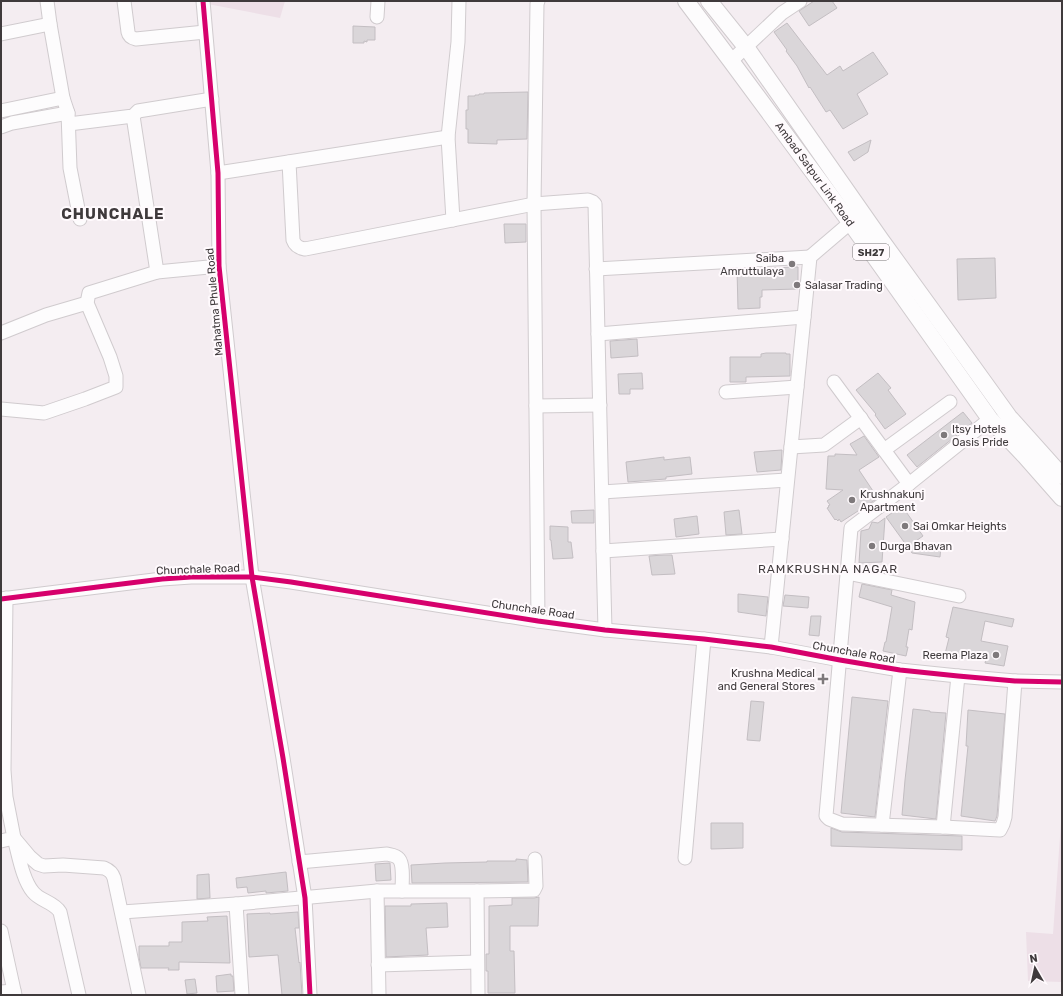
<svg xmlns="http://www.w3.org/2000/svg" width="1063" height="996" viewBox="0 0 1063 996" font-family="Rubik,sans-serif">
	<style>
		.built { fill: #eddfe7 }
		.building { fill: #dad6d9; stroke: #c3bec2 }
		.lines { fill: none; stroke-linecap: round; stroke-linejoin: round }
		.minor-casing { stroke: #d0cbce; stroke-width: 15 }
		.major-casing { stroke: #d0cbce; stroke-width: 18 }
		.minor { stroke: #fdfcfd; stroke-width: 13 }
		.major { stroke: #fdfcfd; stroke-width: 16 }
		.cycleway-casing { stroke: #fffafd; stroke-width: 8 }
		.cycleway { stroke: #d6006c; stroke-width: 5 }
		.poi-dot { fill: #7e797b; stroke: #fffafd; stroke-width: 1.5 }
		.labels { text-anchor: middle; stroke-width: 4; stroke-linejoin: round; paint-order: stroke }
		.shield { fill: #fffafd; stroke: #797476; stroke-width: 1 }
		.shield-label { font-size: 10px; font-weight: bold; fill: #3f3a3c }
		.street-label { font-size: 11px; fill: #3f3a3c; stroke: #fffafd }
		.poi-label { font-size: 11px; fill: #3f3a3c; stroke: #fffafd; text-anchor: start }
		.neighbourhood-label { font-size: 12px; letter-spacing: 1px; fill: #3f3a3c; stroke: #fffafd }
		.district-label { font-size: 15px; font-weight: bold; letter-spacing: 1px; fill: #3f3a3c; stroke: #fffafd }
	</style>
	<rect width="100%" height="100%" fill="#f4edf1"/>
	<g class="built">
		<path d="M192,1H285L280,18Z"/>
		<path d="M1062,809V982L1028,981L1026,932L1053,934Z"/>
	</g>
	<g class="building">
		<path d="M814,1H832L837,8L809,26L799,11Z"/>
		<path d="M787,23L827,75L840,66L843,71L873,52L888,74L857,94L868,114L843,129L830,110L826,112L810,87L809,88L797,66L786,51L787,50L774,32Z"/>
		<path d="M353,26L375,27V40H367V42L364,41V43H353Z"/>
		<path d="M528,92L527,139L497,140V144L468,143V129H466V110H468V96H475V95H479V94H484V93Z"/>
		<path d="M871,140L868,152L854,161L848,152Z"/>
		<path d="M504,224H526V242L505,243Z"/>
		<path d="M995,258L996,298L958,300L957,259Z"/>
		<path d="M798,267V289L762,290V297H760V308L738,309L737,269Z"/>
		<path d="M637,339L638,356L611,358L610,341Z"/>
		<path d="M766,353H786V354H790V376L746,377V382H730V357H761V354Z"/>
		<path d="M642,373L643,389H630V394H619L618,374Z"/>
		<path d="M878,373L891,388L888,390L906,414L885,429L875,415L876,414L856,390Z"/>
		<path d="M963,412L972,423L917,467L907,455Z"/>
		<path d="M864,436L879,457L859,470L875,494L874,495L875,500L841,522L839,519L838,521L836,519L835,520L827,508L829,507L828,506L830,505L827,501L843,490L826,489L828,456H835V454L857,455L850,444Z"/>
		<path d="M782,450L781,470L757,472L754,452Z"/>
		<path d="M664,457V460L690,457L692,474L666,477V479L628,482L626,462Z"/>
		<path d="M902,506L923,536L913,543L941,547L940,557L912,553L886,517Z"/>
		<path d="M594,510V523H572L571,511Z"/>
		<path d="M739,510L742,534L726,535L724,512Z"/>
		<path d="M697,516L699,534L676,537L674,519Z"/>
		<path d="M885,518L882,562L859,563L861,531L869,529L872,522L878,523Z"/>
		<path d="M550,526L568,527V542H571L573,558L553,559L551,540H550Z"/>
		<path d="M664,555H672L675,574L652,575L649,556Z"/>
		<path d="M862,584L892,590L891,595L915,602L912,630L909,629L906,647H908L906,656L883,651L885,642H886L892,607L859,597Z"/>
		<path d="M738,594L768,597L766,616L738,612Z"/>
		<path d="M785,595L809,597L808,608L783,606Z"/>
		<path d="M953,607L1014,619L1012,627L985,621L981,641L1008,646L1004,666L985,663L986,659L967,655L966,658L945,654L949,638L946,637Z"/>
		<path d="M811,616H821L819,636L809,635Z"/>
		<path d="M852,697L888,701L875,817L841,813Z"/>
		<path d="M751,701L764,702L760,741L747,740Z"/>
		<path d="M913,709L930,711V712L946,713L936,819L902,815L905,780Z"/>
		<path d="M968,710L1005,714L997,816L995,821L961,816L968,746H966Z"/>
		<path d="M711,823H743V848L711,849Z"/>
		<path d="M831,828L842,832L962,836V850L831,846Z"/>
		<path d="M516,859L527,860L528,882L412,883L411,865L445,863L487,862V861H516Z"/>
		<path d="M390,863L391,880L376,881L375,864Z"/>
		<path d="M286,872L288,891L266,893V891L248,893L247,887L237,888L236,878Z"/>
		<path d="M209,874L210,898L197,899V875Z"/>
		<path d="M539,897L538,926H510V951H514L515,993H488V971H486V954H489V906L512,905V898H534Z"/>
		<path d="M447,903L448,927L426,928L428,955L386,957L385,906H411V904Z"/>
		<path d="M298,912L299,928H295L299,963L300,962L302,995H282L278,955L249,957L247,914L270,913V914Z"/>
		<path d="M227,916L230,963L179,962V970H168L169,968H141L139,957V946H169V942H182V922L208,921L207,917Z"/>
		<path d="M231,974V976H233L234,991L217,992L216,976Z"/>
		<path d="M195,979L197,993L187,994L185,980Z"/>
	</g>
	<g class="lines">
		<g class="minor-casing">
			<g id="minor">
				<path d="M47,1L50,24L63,98L68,113L70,168L80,219"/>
				<path d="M124,1L128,32C129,37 132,38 136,39L205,32"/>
				<path d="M203,1L218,173L219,266L252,577L283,758L305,898L310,995"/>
				<path d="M377,17L378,1"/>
				<path d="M1,34L50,24"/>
				<path d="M731,61L782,13L800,1"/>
				<path d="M1,111L63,98"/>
				<path d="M133,116L157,272"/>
				<path d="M69,124L133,116L138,111L212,99"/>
				<path d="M1,127L12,123L68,113"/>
				<path d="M289,162L293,240C295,246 299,248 305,249L534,204L588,200L593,202L595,204L603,551L605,630"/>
				<path d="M218,173L448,137"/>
				<path d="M453,220L448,137L458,42L459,1"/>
				<path d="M596,269L810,257"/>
				<path d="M1,333L46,315L87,303"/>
				<path d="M598,334L804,317"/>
				<path d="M834,382L909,484"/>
				<path d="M726,392L797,387"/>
				<path d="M536,406L600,405"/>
				<path d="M1,409L44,413L85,399L116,387V376L110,357L87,303L89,293L157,272L219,266"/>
				<path d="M990,419L909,484L851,528L826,816L829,819L842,824L943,827L1000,830L1003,824L1005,817L1015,681"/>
				<path d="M791,447L824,445L861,418"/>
				<path d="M884,450L950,402"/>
				<path d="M602,492L787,480"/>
				<path d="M603,551L782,539"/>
				<path d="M847,573L959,596"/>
				<path d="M1,599L162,579L191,577H252L291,582L538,621L605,630L704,639L771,647L840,660L900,670L958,676L1015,681L1062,682"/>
				<path d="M538,621L534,204L537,4L538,1"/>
				<path d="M771,647L810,257L858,216"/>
				<path d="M882,825L900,670"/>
				<path d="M943,827L958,676"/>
				<path d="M14,838L30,857L38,864L44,866L63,865L104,868C109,870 112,872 114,878L139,995"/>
				<path d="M1,841L14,838L6,797L4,770L6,598"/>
				<path d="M15,842C19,857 23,880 33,892C40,901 54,902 60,912L79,995"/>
				<path d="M685,858L704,639"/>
				<path d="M299,862L387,854C391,855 396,855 399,859C404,865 402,883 402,891"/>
				<path d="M377,891L379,995"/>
				<path d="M477,891L478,995"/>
				<path d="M236,904L242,995"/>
				<path d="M122,912L236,904L377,891H477L534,890L536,886L535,859"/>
				<path d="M1,931L15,995"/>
				<path d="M378,965L477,962"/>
				<path d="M1,992L14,991"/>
			</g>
		</g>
		<g class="major-casing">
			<g id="major">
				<path d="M686,1L731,61L850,222L990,419L1025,456L1062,498"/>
				<path d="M709,1L746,47L881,240L968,360L1009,417L1062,476"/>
			</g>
		</g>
		<use href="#minor" class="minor"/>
		<use href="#major" class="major"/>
		<g class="cycleway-casing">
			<g id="cycleway">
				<path d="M203,1L218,173L219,266L252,577L283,758L305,898L310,995"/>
				<path d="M1,599L162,579L191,577H252L291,582L538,621L605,630L704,639L771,647L840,660L900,670L958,676L1015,681L1062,682"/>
			</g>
		</g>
		<use href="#cycleway" class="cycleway"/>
	</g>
	<g class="poi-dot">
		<circle cx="792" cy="264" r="4"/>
		<circle cx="797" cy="285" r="4"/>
		<circle cx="944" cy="435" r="4"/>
		<circle cx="852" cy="500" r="4"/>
		<circle cx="905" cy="526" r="4"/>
		<circle cx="872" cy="546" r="4"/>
		<circle cx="996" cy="655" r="4"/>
		<path d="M821 673h4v4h4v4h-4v4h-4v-4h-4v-4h4z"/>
	</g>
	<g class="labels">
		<rect class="shield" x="853" y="244" width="36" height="16" rx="3"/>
		<g class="shield-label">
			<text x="871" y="256">SH27</text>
		</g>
		<g class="street-label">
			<text transform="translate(815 174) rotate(54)" y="4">Ambad Satpur Link Road</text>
			<text transform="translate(214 302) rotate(-95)" y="4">Mahatma Phule Road</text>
			<text transform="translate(198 569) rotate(-2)" y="4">Chunchale Road</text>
			<text transform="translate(533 609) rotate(8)" y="4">Chunchale Road</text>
			<text transform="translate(854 652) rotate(10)" y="4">Chunchale Road</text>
		</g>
		<g class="poi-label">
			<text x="784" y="262" text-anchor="end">Saiba<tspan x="784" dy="13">Amruttulaya</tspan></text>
			<text x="805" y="289">Salasar Trading</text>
			<text x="952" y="433">Itsy Hotels<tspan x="952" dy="13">Oasis Pride</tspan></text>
			<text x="860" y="498">Krushnakunj<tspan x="860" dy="13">Apartment</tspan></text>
			<text x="913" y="530">Sai Omkar Heights</text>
			<text x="880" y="550">Durga Bhavan</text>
			<text x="988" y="659" text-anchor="end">Reema Plaza</text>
			<text x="815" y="677" text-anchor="end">Krushna Medical<tspan x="815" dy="13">and General Stores</tspan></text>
		</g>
		<g class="neighbourhood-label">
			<text x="828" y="573">RAMKRUSHNA NAGAR</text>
		</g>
		<g class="district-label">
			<text x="113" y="219">CHUNCHALE</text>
		</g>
	</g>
	<rect width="1063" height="996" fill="none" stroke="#3f3a3c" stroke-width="4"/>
	<g transform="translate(1035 968) rotate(351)" stroke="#fffafd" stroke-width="3" paint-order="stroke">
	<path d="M0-3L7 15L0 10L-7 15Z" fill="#3f3a3c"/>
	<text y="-6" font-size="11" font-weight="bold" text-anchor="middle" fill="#3f3a3c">N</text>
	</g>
</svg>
